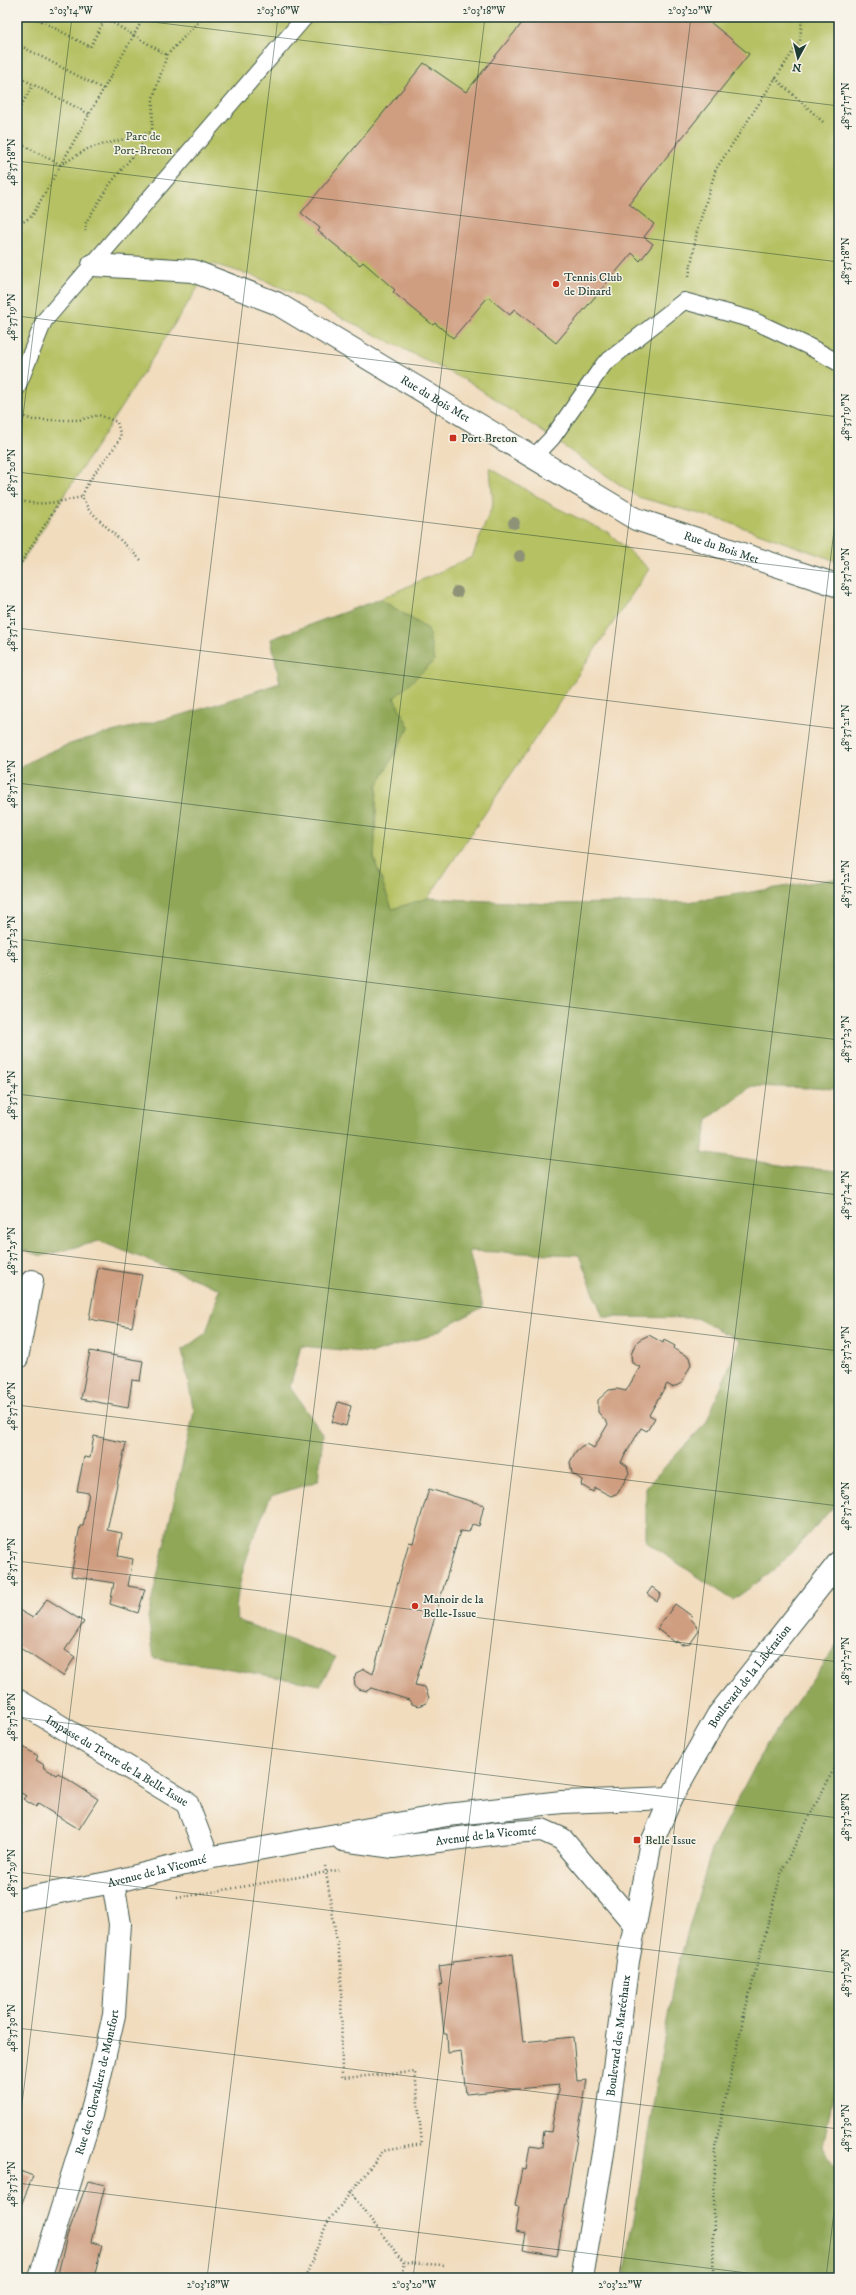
<svg xmlns="http://www.w3.org/2000/svg" width="856" height="2295" viewBox="0 0 856 2295" font-family="'IM FELL DW Pica',serif">
	<style>
		.green { fill: #b6c163; stroke: #6a7f4c }
		.forest { fill: #90a759; stroke: #587246 }
		.building { fill: #cf9d80 }
		.lines { fill: none; stroke-linecap: round; stroke-linejoin: round }
		.service-casing { stroke: #3e5549; stroke-width: 18 }
		.minor-casing { stroke: #3e5549; stroke-width: 24 }
		.secondary-casing { stroke: #3e5549; stroke-width: 24 }
		.primary-casing { stroke: #3e5549; stroke-width: 24 }
		.path { stroke: #3e5549; stroke-width: 2.5; stroke-dasharray: 1 3; stroke-linecap: butt }
		.service { stroke: #fff; stroke-width: 16 }
		.minor { stroke: #fff; stroke-width: 22 }
		.secondary { stroke: #fff; stroke-width: 22 }
		.primary { stroke: #fff; stroke-width: 22 }
		.tree { fill: #8e9377 }
		.ticks { fill: none; stroke: #1f3d34; stroke-width: 1; stroke-opacity: 0.45 }
		.poi-dot { fill: #c8321e; stroke: #f7f3e8; stroke-width: 1.5 }
		.labels { text-anchor: middle; stroke-width: 3; stroke-linejoin: round; paint-order: stroke }
		.park-label { font-size: 12px; fill: #3d573d; stroke: #f7f3e8 }
		.poi-label { font-size: 12px; fill: #1f3d34; stroke: #f7f3e8; text-anchor: start }
		.street-label { font-size: 12px; fill: #1f3d34; stroke: #f7f3e8 }
		.neatline { fill: none; stroke: #1f3d34; stroke-width: 1.5 }
		.ticks-label { font-size: 10px; text-anchor: middle; fill: #1f3d34 }
	</style>
	<rect width="100%" height="100%" fill="#f7f3e8"/>
	<filter id="ink" filterUnits="userSpaceOnUse"><feTurbulence type="fractalNoise" baseFrequency=".025" numOctaves="2"/><feDisplacementMap in="SourceGraphic" scale="8" xChannelSelector="R" yChannelSelector="G"/><feConvolveMatrix kernelMatrix="1 2 1 2 8 2 1 2 1" color-interpolation-filters="sRGB"/></filter>
	<filter id="wash" filterUnits="userSpaceOnUse"><feTurbulence type="fractalNoise" baseFrequency=".012" numOctaves="4" result="noise"/><feDisplacementMap in="SourceGraphic" scale="16" xChannelSelector="R" yChannelSelector="G"/><feGaussianBlur stdDeviation="0.9" result="paint"/><feColorMatrix in="noise" values="0 0 0 0 0 0 0 0 0 0 0 0 0 0 0 0 0 1.4 0 .05"/><feComposite in="paint" operator="in"/></filter>
	<g filter="url(#wash)">
		<rect width="100%" height="100%" fill="#f1dcbe"/>
		<g class="green">
			<path d="M17,17H839V562L722,520L638,497L471,383L291,292L254,276L213,264L17,569Z"/>
			<path d="M490,468L553,506L609,533L649,569L428,898L392,910L374,859L377,786L409,727L394,698L428,629L380,599L472,557L493,504Z"/>
		</g>
		<g class="forest">
			<path d="M380,599L428,629L434,661L394,698L409,727L377,786L374,859L392,909L428,898L551,904L688,902L839,878V1089L752,1086L708,1119L702,1153L793,1167L839,1171V1501L776,1569L733,1600L646,1542V1487L706,1423L740,1341L696,1318L603,1317L579,1255L469,1251L483,1307L429,1336L373,1353L301,1346L290,1387L323,1435L318,1481L271,1496C257,1526 232,1589 237,1620L336,1657L320,1685L214,1666L154,1659L148,1617L194,1412L182,1350L206,1333L220,1289L99,1241L42,1256L17,1248V769C66,738 118,732 173,717C209,708 245,694 280,683L271,639Z"/>
			<path d="M839,1641V2079L835,2088L823,2147L839,2176V2278H624L674,1979L712,1849L765,1747Z"/>
		</g>
		<g id="blocks">
			<g class="building">
				<path d="M527,17H704L749,54L629,204L654,224L644,237L653,244L640,261L632,253L556,343L514,309L510,315L488,297L453,338L435,323L433,325L393,292L395,290L363,262L360,265L318,231L320,228L301,213L424,63L466,92Z"/>
				<path d="M98,1268L142,1275L132,1327L89,1319Z"/>
				<path d="M649,1335L663,1343L664,1340L675,1346L674,1349L689,1357L691,1365L681,1384L672,1387L667,1384L649,1415L655,1418L647,1431L641,1428L621,1462L627,1466L629,1473L618,1493L611,1496L595,1488L593,1492L581,1485L582,1480L572,1473L570,1462L576,1451L582,1446L587,1444L594,1448L608,1424L598,1412V1400L609,1390L617,1389L626,1391L640,1367L632,1363L631,1355L635,1344L639,1340Z"/>
				<path d="M90,1351L143,1361L140,1381L132,1380L128,1408L81,1399Z"/>
				<path d="M338,1402L351,1406L346,1426L332,1422Z"/>
				<path d="M94,1436L126,1443L107,1530L122,1533L118,1556L133,1559L128,1586L145,1589L138,1613L110,1604L114,1583L71,1576L80,1526H83L89,1493L77,1491L84,1457L90,1458Z"/>
				<path d="M429,1489L484,1505L479,1526L472,1524L469,1532L460,1531L415,1685L425,1687L429,1698L426,1703L418,1706L412,1704L409,1700L371,1688L367,1691L359,1689L355,1685L354,1679L356,1673L364,1669L373,1674L409,1542L413,1543Z"/>
				<path d="M652,1587L661,1594L657,1601L647,1594Z"/>
				<path d="M47,1599L84,1622L65,1650L75,1657L63,1676L17,1646L19,1640L17,1639V1612L19,1610L33,1618Z"/>
				<path d="M675,1604L693,1617L691,1619L697,1626L699,1631L690,1644L682,1645L676,1641V1643L657,1629Z"/>
				<path d="M17,1743L38,1756L36,1760L44,1765L43,1767L56,1775L58,1773L98,1799L79,1829L38,1804L36,1807L23,1799L26,1796L17,1790Z"/>
				<path d="M513,1954L523,2042L573,2037L577,2081L587,2080L557,2256L523,2250L526,2234L515,2232L519,2207L515,2206L522,2169L526,2170L530,2145L542,2147L544,2131L551,2132L559,2085L466,2094L461,2051L448,2053L447,2034H444L439,1984L442,1985L439,1966L453,1964V1961Z"/>
				<path d="M17,2170L33,2176L21,2205L17,2203Z"/>
				<path d="M88,2181L105,2185L91,2242L102,2245L94,2278H57L67,2236Z"/>
			</g>
		</g>
	</g>
	<g filter="url(#ink)">
		<use href="#blocks" fill-opacity="0" stroke="#3e5549" stroke-width="1"/>
		<g class="lines">
			<g class="service-casing">
				<g id="service">
					<path d="M17,388L44,321L305,17"/>
					<path d="M533,458L552,438L604,364L684,301L750,319L808,346L839,363"/>
				</g>
			</g>
			<g class="minor-casing">
				<g id="minor">
					<path id="s1" d="M93,265L193,271L276,303L636,519L839,586"/>
					<path d="M17,1358L32,1281"/>
					<path id="s2" d="M17,1700L187,1803L208,1858"/>
					<path id="s3" d="M40,2278L91,2115L114,2015L120,1924L113,1882"/>
				</g>
			</g>
			<g class="secondary-casing">
				<g id="secondary">
					<path id="s4" d="M343,1840L393,1847L498,1833L542,1830L562,1839L635,1925"/>
					<path id="s5" d="M17,1900L113,1882L208,1858L447,1815L562,1802L671,1798"/>
				</g>
			</g>
			<g class="primary-casing">
				<g id="primary">
					<path id="s6" d="M582,2278L603,2153L628,1961L650,1847L671,1798L718,1715L839,1562"/>
				</g>
			</g>
			<g class="path">
				<path d="M34,17L90,47L106,17"/>
				<path d="M103,17L167,55"/>
				<path d="M17,44L103,89"/>
				<path d="M17,76L89,114"/>
				<path d="M775,78L823,122"/>
				<path d="M17,113L33,85"/>
				<path d="M17,142L61,165L89,148L152,132"/>
				<path d="M17,226L32,216L144,17"/>
				<path d="M86,231L85,224L110,184L152,132L153,98L167,55L203,17"/>
				<path d="M689,276L697,231L716,169L800,41L802,17"/>
				<path d="M17,414L33,420H79L99,415L117,422L121,437C109,458 89,475 82,497L89,510L141,560"/>
				<path d="M17,499C35,508 63,501 82,497"/>
				<path d="M17,569L60,501"/>
				<path d="M177,1898L339,1870"/>
				<path d="M350,2192L404,2263L446,2265"/>
				<path d="M305,2278L327,2223L383,2151L422,2144L415,2072L342,2078L341,1967L325,1866"/>
				<path d="M401,2278L404,2263"/>
				<path d="M713,2278L715,2147L744,2015L782,1870L839,1759"/>
			</g>
			<use href="#service" class="service"/>
			<use href="#minor" class="minor"/>
			<use href="#secondary" class="secondary"/>
			<use href="#primary" class="primary"/>
		</g>
		<g class="tree">
			<circle cx="514" cy="523" r="6"/>
			<circle cx="520" cy="556" r="6"/>
			<circle cx="457" cy="592" r="6"/>
		</g>
	</g>
	<path class="ticks" d="M112,17L839,106M17,161L839,262M17,316L839,417M17,465L72,17M17,472L839,573M17,628L839,729M17,783L839,884M17,939L839,1040M17,1094L839,1195M17,1250L839,1351M17,1405L839,1506M17,1561L839,1662M17,1717L839,1818M17,1872L839,1973M17,2028L839,2129M17,2145L278,17M17,2183L788,2278M207,2278L485,17M413,2278L691,17M619,2278L839,490M826,2278L839,2170"/>
	<g class="poi-dot">
		<circle cx="556" cy="284" r="4"/>
		<rect x="449" y="434" width="8" height="8" rx="2"/>
		<circle cx="415" cy="1606" r="4"/>
		<rect x="633" y="1836" width="8" height="8" rx="2"/>
	</g>
	<g class="labels">
		<g class="park-label">
			<text x="143" y="140">Parc de<tspan x="143" dy="14">Port-Breton</tspan></text>
		</g>
		<g class="poi-label">
			<text x="564" y="281">Tennis Club<tspan x="564" dy="14">de Dinard</tspan></text>
			<text x="461" y="442">Port Breton</text>
			<text x="423" y="1603">Manoir de la<tspan x="423" dy="14">Belle-Issue</tspan></text>
			<text x="645" y="1844">Belle Issue</text>
		</g>
		<g class="street-label">
			<text dy="4" stroke="none"><textPath href="#s1" startOffset="375">Rue du Bois Met</textPath></text>
			<text dy="4" stroke="none"><textPath href="#s1" startOffset="699">Rue du Bois Met</textPath></text>
			<text dy="4" stroke="none"><textPath href="#s6" startOffset="635">Boulevard de la Libération</textPath></text>
			<text dy="4" stroke="none"><textPath href="#s2" startOffset="117">Impasse du Tertre de la Belle Issue</textPath></text>
			<text dy="4" stroke="none"><textPath href="#s4" startOffset="144">Avenue de la Vicomté</textPath></text>
			<text dy="4" stroke="none"><textPath href="#s5" startOffset="143">Avenue de la Vicomté</textPath></text>
			<text dy="4" stroke="none"><textPath href="#s6" startOffset="245">Boulevard des Maréchaux</textPath></text>
			<text dy="4" stroke="none"><textPath href="#s3" startOffset="204">Rue des Chevaliers de Montfort</textPath></text>
		</g>
	</g>
	<rect width="856" height="2295" fill="none" stroke="#f7f3e8" stroke-width="44"/>
	<g transform="translate(798 58) rotate(187)" stroke="#f7f3e8" stroke-width="3" paint-order="stroke">
	<path d="M0-3L7 15L0 10L-7 15Z" fill="#1f3d34"/>
	<text y="-6" font-size="11" font-weight="bold" text-anchor="middle" fill="#1f3d34">N</text>
	</g>
	<rect x="22" y="22" width="812" height="2251" class="neatline"/>
	<g class="ticks-label">
		<text x="71" y="14">2°03'14"W</text>
		<text x="278" y="14">2°03'16"W</text>
		<text x="484" y="14">2°03'18"W</text>
		<text x="690" y="14">2°03'20"W</text>
		<text transform="translate(845 106) rotate(-90)" y="4">48°37'17"N</text>
		<text transform="translate(11 162) rotate(-90)" y="4">48°37'18"N</text>
		<text transform="translate(845 261) rotate(-90)" y="4">48°37'18"N</text>
		<text transform="translate(11 317) rotate(-90)" y="4">48°37'19"N</text>
		<text transform="translate(845 417) rotate(-90)" y="4">48°37'19"N</text>
		<text transform="translate(11 473) rotate(-90)" y="4">48°37'20"N</text>
		<text transform="translate(845 572) rotate(-90)" y="4">48°37'20"N</text>
		<text transform="translate(11 628) rotate(-90)" y="4">48°37'21"N</text>
		<text transform="translate(845 728) rotate(-90)" y="4">48°37'21"N</text>
		<text transform="translate(11 784) rotate(-90)" y="4">48°37'22"N</text>
		<text transform="translate(845 884) rotate(-90)" y="4">48°37'22"N</text>
		<text transform="translate(11 939) rotate(-90)" y="4">48°37'23"N</text>
		<text transform="translate(845 1039) rotate(-90)" y="4">48°37'23"N</text>
		<text transform="translate(11 1095) rotate(-90)" y="4">48°37'24"N</text>
		<text transform="translate(845 1195) rotate(-90)" y="4">48°37'24"N</text>
		<text transform="translate(11 1251) rotate(-90)" y="4">48°37'25"N</text>
		<text transform="translate(845 1350) rotate(-90)" y="4">48°37'25"N</text>
		<text transform="translate(11 1406) rotate(-90)" y="4">48°37'26"N</text>
		<text transform="translate(845 1506) rotate(-90)" y="4">48°37'26"N</text>
		<text transform="translate(11 1562) rotate(-90)" y="4">48°37'27"N</text>
		<text transform="translate(845 1661) rotate(-90)" y="4">48°37'27"N</text>
		<text transform="translate(11 1717) rotate(-90)" y="4">48°37'28"N</text>
		<text transform="translate(845 1817) rotate(-90)" y="4">48°37'28"N</text>
		<text transform="translate(11 1873) rotate(-90)" y="4">48°37'29"N</text>
		<text transform="translate(845 1973) rotate(-90)" y="4">48°37'29"N</text>
		<text transform="translate(11 2028) rotate(-90)" y="4">48°37'30"N</text>
		<text transform="translate(845 2128) rotate(-90)" y="4">48°37'30"N</text>
		<text transform="translate(11 2184) rotate(-90)" y="4">48°37'31"N</text>
		<text x="208" y="2288">2°03'18"W</text>
		<text x="414" y="2288">2°03'20"W</text>
		<text x="620" y="2288">2°03'22"W</text>
	</g>
</svg>
